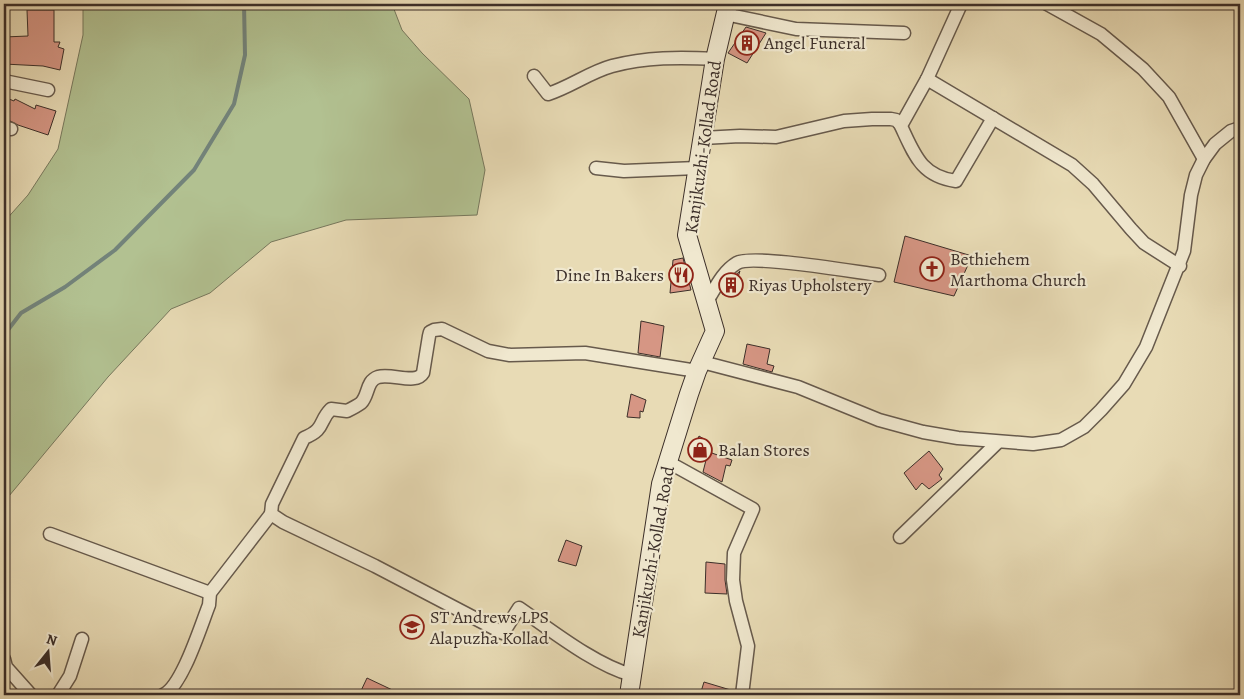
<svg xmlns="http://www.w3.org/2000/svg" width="1244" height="699" viewBox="0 0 1244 699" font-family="Alegreya,serif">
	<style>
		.green { fill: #b2c191; stroke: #77785d }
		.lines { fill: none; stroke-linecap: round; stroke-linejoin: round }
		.stream { stroke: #73837a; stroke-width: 4 }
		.building { fill: #d69684; stroke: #3c2f29 }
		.minor-casing { stroke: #675a4c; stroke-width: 15 }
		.secondary-casing { stroke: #3c2f29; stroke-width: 20 }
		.minor { stroke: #f0e8cf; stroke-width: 12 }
		.secondary { stroke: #f0e8cf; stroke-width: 18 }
		.labels { text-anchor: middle; stroke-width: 4.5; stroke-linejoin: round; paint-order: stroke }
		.poi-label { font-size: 18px; fill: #3c2f29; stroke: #f0e8cf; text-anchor: start }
		.street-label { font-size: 18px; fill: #3c2f29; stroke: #f0e8cf }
	</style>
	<rect width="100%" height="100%" fill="#e8dbb5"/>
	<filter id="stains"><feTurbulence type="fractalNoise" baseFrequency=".004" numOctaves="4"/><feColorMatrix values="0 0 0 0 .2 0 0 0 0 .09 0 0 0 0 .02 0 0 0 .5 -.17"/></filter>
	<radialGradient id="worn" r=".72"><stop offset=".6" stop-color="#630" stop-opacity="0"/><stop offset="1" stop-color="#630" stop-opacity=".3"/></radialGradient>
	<path class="green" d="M83,4H392L402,30L422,53L469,99L485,170L477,215L346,220L271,242L210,293L171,309L108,377L4,502V222L28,195L58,149L83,35Z"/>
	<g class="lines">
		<path class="stream" d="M4,335L21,313L65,287L115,250L194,170L234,104L245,55L244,4"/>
	</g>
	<g class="building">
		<path d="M27,10H54V42H60L58,47L64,49L60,70L43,66L4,64V37L28,36Z"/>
		<path d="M746,27L766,33L747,63L728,53Z"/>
		<path d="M4,97L14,101L15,99L35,109L36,105L56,111L48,135L18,125L8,120L9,115L4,114Z"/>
		<path d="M905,236L972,256L954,296L894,282Z"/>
		<path d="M683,258L691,290L670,293L673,260Z"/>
		<path d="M740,271L732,295L722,294L729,281Z"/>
		<path d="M641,321L664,326L660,357L638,353Z"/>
		<path d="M747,344L770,349L767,364L774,366L772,372L743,364Z"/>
		<path d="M631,394L646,400L643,412L640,411V418L627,417Z"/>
		<path d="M699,436L710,443L706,451L732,460L730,466L726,465L722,482L703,472L706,460L691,457Z"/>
		<path d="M929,451L943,469L939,475L942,479L929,489L922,483L916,490L904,473Z"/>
		<path d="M566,540L582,546L576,566L558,561Z"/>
		<path d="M706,562L725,564V580L727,594L705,593Z"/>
		<path d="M367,678L403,695H359Z"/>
		<path d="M704,682L734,691V695H700Z"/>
	</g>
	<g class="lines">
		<g class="minor-casing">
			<g id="minor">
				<path d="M1047,4L1101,34L1143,69L1169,97L1204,159"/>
				<path d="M725,14L796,29L904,33"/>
				<path d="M534,76L548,94C570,87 590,72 612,66C646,57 680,57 715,59"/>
				<path d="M927,79L1072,165L1093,184L1131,229L1144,243L1180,266"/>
				<path d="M4,81L48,90"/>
				<path d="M900,124L903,122L927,79L961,4"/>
				<path d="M4,127L11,129"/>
				<path d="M702,138L740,136L776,137L844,121L872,119H891L896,120L900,124C914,153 920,176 956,181L993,118"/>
				<path d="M596,168L624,171L697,168"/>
				<path d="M706,303C715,289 722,272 737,263C752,254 855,272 879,275"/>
				<path d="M702,362L798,387L879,420L923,432L958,438L1033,444L1061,440L1084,427L1101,410L1124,384L1146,347L1184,251L1191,195L1196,175L1204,159L1215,144L1231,131L1240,128"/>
				<path d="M668,462L753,509L734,553L733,580L736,601L748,646L742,695"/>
				<path d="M50,534L210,593"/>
				<path d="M900,537L998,442"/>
				<path d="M4,659L6,667L31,695"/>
				<path d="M632,675C595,665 551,630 519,608L503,633L375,566L283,522L271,514L272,504L304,438C326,429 318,422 331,409L347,411C351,409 357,406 361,403C369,395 366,381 378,377C392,373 416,385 423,373L429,336L430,332L434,330L442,329L488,351L510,355L585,353L697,371"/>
				<path d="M58,695L70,676L82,639"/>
				<path d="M163,695C182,687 201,625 209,605L210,593L271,514"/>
			</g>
		</g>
		<g class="secondary-casing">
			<path id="secondary" d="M629,695L661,484L689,394L697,371L715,331L687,235L715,59L728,4"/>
		</g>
		<use href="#minor" class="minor"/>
		<use href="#secondary" class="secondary"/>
	</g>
	<defs>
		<g id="building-ring" transform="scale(1.25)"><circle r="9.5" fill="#f0e8cf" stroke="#8f2418" stroke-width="1.5"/><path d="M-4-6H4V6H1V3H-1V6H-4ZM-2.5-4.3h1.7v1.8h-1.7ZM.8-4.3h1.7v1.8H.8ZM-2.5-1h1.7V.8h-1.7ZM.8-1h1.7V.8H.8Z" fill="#8f2418"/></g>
		<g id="church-ring" transform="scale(1.25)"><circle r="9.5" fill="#f0e8cf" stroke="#8f2418" stroke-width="1.5"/><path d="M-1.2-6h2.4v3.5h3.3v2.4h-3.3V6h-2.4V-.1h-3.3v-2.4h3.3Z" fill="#8f2418"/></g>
		<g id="restaurant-ring" transform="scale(1.25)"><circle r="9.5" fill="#f0e8cf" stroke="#8f2418" stroke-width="1.5"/><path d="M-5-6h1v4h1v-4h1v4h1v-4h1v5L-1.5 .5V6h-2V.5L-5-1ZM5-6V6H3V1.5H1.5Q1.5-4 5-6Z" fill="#8f2418"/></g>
		<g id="shop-ring" transform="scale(1.25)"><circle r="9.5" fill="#f0e8cf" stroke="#8f2418" stroke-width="1.5"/><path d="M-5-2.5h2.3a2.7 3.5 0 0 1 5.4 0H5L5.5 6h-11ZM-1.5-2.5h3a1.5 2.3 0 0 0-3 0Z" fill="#8f2418"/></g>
		<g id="school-ring" transform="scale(1.25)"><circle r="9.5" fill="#f0e8cf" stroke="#8f2418" stroke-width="1.5"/><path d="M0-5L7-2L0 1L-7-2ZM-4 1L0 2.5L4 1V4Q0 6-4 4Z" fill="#8f2418"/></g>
	</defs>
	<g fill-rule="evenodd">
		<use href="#building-ring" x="747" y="43"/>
		<use href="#church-ring" x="932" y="269"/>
		<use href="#restaurant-ring" x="681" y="275"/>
		<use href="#building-ring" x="731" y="285"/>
		<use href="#shop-ring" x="700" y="450"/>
		<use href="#school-ring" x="412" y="627"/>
	</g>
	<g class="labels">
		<g class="poi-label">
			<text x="764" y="49">Angel Funeral</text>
			<text x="950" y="265">Bethiehem<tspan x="950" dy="21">Marthoma Church</tspan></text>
			<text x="664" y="281" text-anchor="end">Dine In Bakers</text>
			<text x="748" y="291">Riyas Upholstery</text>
			<text x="718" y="456">Balan Stores</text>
			<text x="430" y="623">ST Andrews LPS<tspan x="430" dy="21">Alapuzha Kollad</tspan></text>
		</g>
		<g class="street-label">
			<text transform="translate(703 147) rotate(-82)" y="6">Kanjikuzhi-Kollad Road</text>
			<text transform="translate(653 552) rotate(-80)" y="6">Kanjikuzhi-Kollad Road</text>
		</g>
	</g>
	<rect width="1244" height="699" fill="none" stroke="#e8dbb5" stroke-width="20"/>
	<rect x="5" y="5" width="1234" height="689" fill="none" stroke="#3c2f29" stroke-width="2.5"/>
	<rect x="10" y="10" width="1224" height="679" fill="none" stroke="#3c2f29"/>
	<g transform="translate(48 652) rotate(17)" stroke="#f0e8cf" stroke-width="4" paint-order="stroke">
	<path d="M0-4L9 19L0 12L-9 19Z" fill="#3c2f29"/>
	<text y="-8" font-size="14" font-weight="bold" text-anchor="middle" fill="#3c2f29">N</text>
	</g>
	<rect width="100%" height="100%" filter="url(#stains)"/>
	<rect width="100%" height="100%" fill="url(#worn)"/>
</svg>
